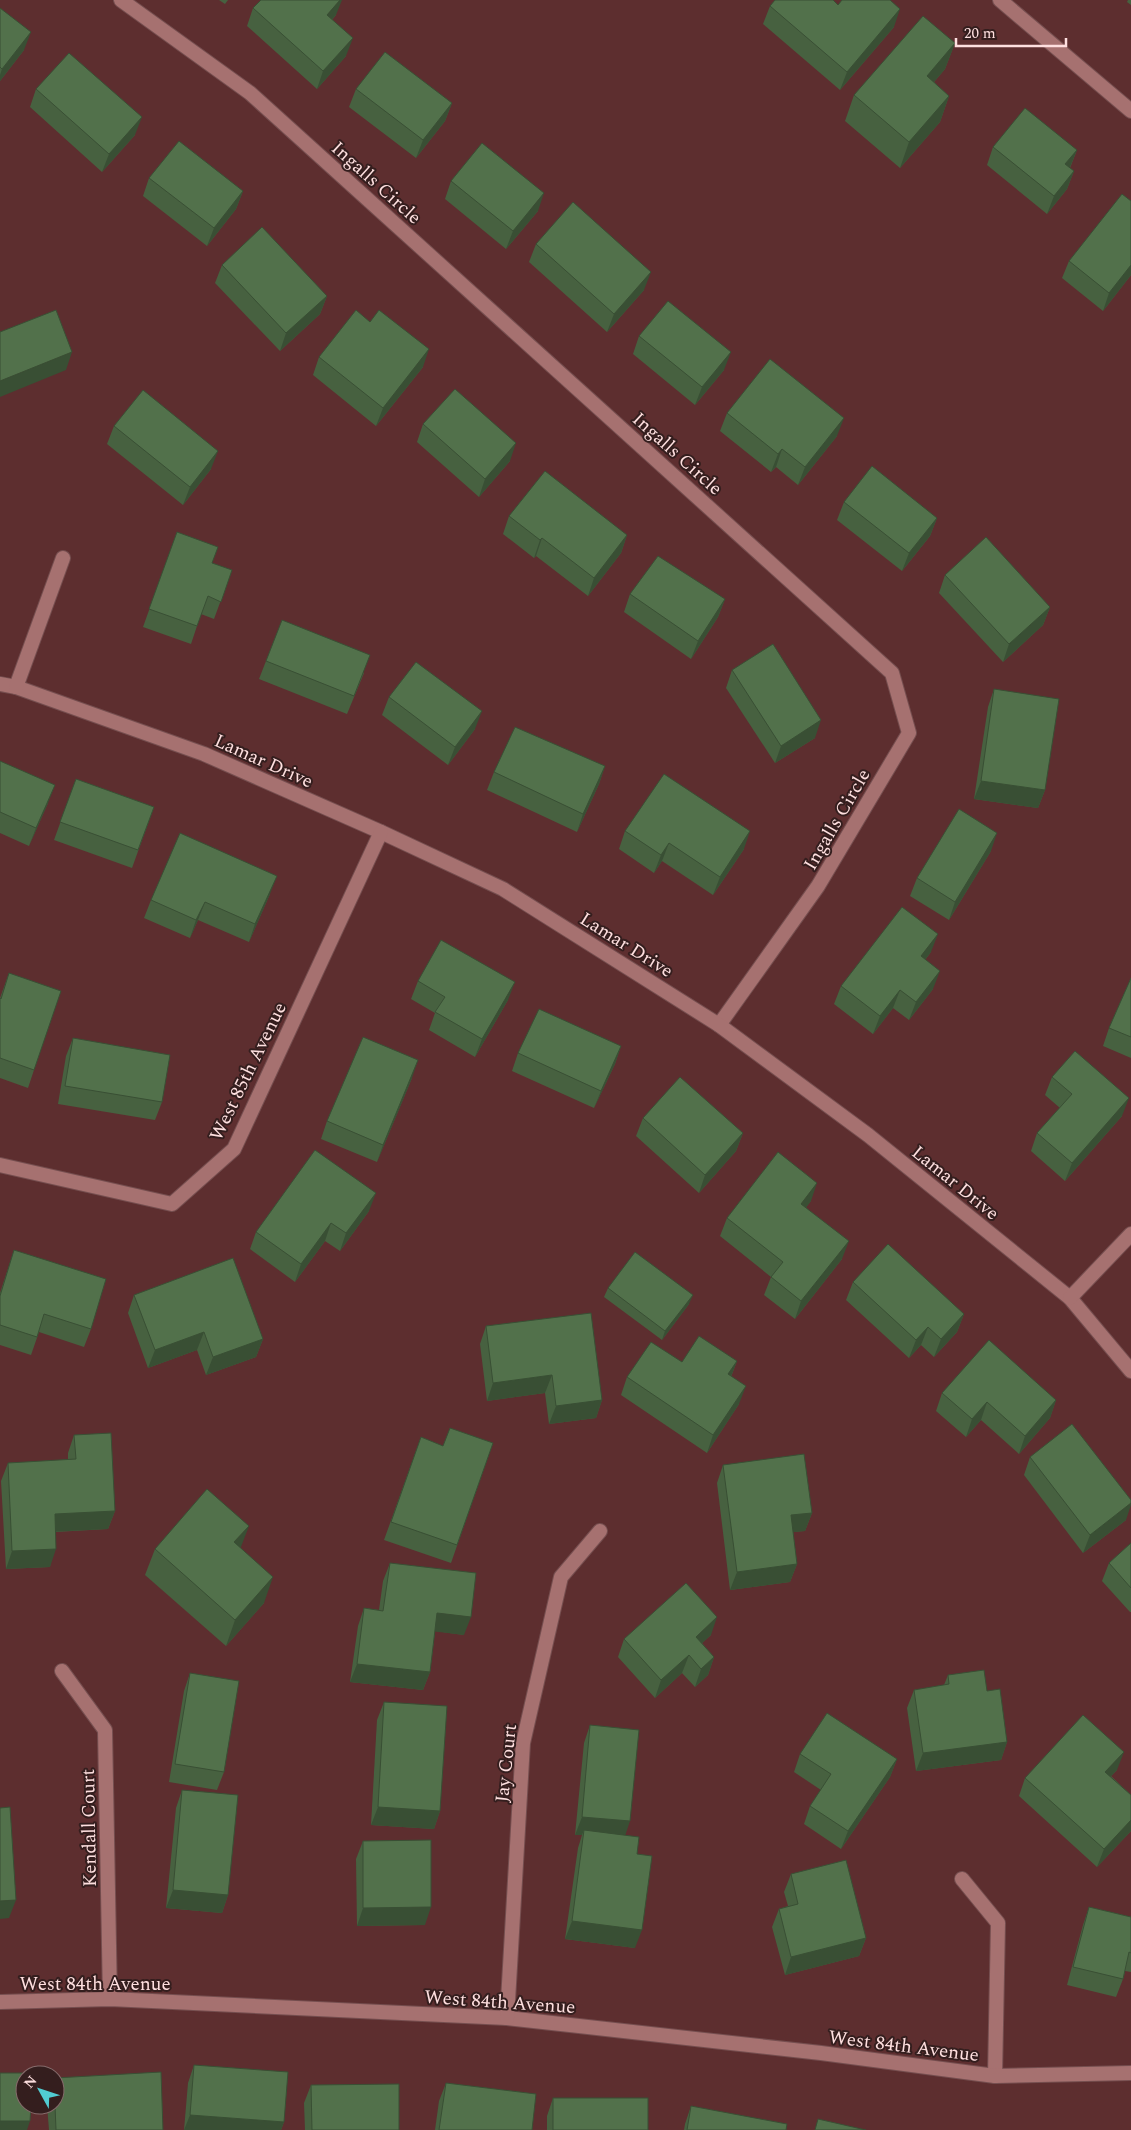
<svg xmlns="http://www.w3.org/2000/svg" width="1131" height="2130" viewBox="0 0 1131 2130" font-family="Spectral,serif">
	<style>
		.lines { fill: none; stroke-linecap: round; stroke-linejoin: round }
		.minor-casing { stroke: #754e4f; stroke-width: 16 }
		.minor { stroke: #a67170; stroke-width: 14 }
		.wall { fill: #476140 }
		.shaded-wall { fill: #394f34 }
		.building { fill: #52714b; stroke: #394f34 }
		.labels { text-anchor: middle; stroke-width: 4; stroke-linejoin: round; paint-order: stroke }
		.street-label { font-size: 19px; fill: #fedfdf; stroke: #341e1e }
	</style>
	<rect width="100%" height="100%" fill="#5d2e2f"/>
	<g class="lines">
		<g class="minor-casing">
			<g id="minor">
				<path d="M121,0L250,93L892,673L909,733L818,886L719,1025"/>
				<path d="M1000,0L1131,111"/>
				<path d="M0,684L16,687L204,754L381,832L503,889L719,1025L868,1135L1070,1298L1131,1371"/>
				<path d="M16,687L63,558"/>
				<path d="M0,1165L172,1204L234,1149L381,832"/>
				<path d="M1070,1298L1131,1234"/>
				<path d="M62,1671L105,1730L110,1999"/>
				<path d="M962,1879L998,1923L995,2076"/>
				<path d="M0,2002L110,1999L507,2018L821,2053L995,2076L1131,2073"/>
				<path d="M507,2018L523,1743L561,1577L600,1531"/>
			</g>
		</g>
		<use href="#minor" class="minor"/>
	</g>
	<g class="wall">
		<path d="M219,0H228L225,4Z"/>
		<path d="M1128,0H1131V5L1127,2Z"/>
		<path d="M770,6L894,27L840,90L763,24Z"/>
		<path d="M0,8L24,50L0,81Z"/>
		<path d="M253,8L336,15L332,20L346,56L317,89L247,26Z"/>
		<path d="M955,43L945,69L934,82L949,96L940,122L900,168L845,121L854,95Z"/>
		<path d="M36,89L135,135L102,172L30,107Z"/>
		<path d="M356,89L452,103L445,121L416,158L349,107Z"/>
		<path d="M993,147L1077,150L1070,168L1074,171L1067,189L1047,214L987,165Z"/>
		<path d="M149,178L243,191L236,209L207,246L143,196Z"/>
		<path d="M451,181L538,211L506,249L445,199Z"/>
		<path d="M1131,201V275L1103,311L1062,278L1069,261Z"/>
		<path d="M536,244L644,290L607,332L529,262Z"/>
		<path d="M222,265L327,296L320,314L280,351L215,283Z"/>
		<path d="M639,336L724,370L695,405L633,354Z"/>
		<path d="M319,357L423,367L376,426L313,375Z"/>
		<path d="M727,413L837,436L798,485L776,467L771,472L720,431Z"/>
		<path d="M423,424L510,461L479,497L417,442Z"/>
		<path d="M114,426L211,469L183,505L107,444Z"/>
		<path d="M844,502L937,518L930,536L902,571L837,520Z"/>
		<path d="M509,516L627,535L621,553L588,596L536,556L534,558L503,534Z"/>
		<path d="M177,532L212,563L232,570L214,619L201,614L191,644L143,627Z"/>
		<path d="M945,575L1050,607L1043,625L1003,662L939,593Z"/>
		<path d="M630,594L725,599L718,617L691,659L624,612Z"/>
		<path d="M266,661L364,673L347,714L259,679Z"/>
		<path d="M732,670L815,738L775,763L726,688Z"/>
		<path d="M994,689L1045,790L1038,808L974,799L988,707Z"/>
		<path d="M389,697L475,729L448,765L382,715Z"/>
		<path d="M0,761L48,803L29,846L0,833Z"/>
		<path d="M605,766L599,784L577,832L487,790L494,772Z"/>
		<path d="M76,779L154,807L132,868L54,840Z"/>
		<path d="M625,831L744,849L713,895L662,861L654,873L619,849Z"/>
		<path d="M991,851L949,920L910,896L917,878Z"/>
		<path d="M270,894L249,942L198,920L190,938L144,918L151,900Z"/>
		<path d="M931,952L925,960L933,989L909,1020L893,1008L873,1034L834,1004L841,986Z"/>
		<path d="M9,973L34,1070L28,1088L0,1078V998Z"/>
		<path d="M1131,978V1058L1103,1046L1109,1028Z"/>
		<path d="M418,981L508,1000L475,1057L429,1030L435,1013L411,999Z"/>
		<path d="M73,1038L162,1102L155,1120L58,1104L66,1056Z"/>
		<path d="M621,1046L615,1064L594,1108L512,1071L518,1053Z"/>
		<path d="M1052,1077L1122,1116L1065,1181L1031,1151L1037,1133L1060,1108L1045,1095Z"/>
		<path d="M412,1078L377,1162L321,1139L327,1121Z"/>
		<path d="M643,1118L743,1133L736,1151L699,1193L636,1136Z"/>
		<path d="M811,1201L806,1207L842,1259L795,1319L764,1295L771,1277L720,1236L727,1218Z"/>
		<path d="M369,1211L340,1251L325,1241L295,1282L250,1249L256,1232Z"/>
		<path d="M14,1250L91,1329L84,1347L39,1332L31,1355L0,1345V1293Z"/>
		<path d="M853,1282L964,1314L957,1332L934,1357L921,1345L909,1358L846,1300Z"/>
		<path d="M608,1288L689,1304L662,1340L604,1297Z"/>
		<path d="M134,1295L263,1339L256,1357L206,1375L197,1350L148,1368L128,1313Z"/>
		<path d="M486,1326L602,1400L596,1418L549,1424L545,1393L487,1401L480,1344Z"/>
		<path d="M737,1361L731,1377L739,1404L707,1453L621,1395L627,1377L682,1362Z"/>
		<path d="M942,1393L1056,1400L1050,1418L1019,1454L981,1420L966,1437L936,1411Z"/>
		<path d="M74,1435L115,1511L108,1529L55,1532L50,1567L6,1569L1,1481L8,1463L68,1460V1453Z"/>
		<path d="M421,1437L443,1446L493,1443L451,1563L384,1540Z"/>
		<path d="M1030,1457L1126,1520L1083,1553L1024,1475Z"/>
		<path d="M723,1465L812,1513L805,1531L793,1532L797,1564L790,1582L730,1590L717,1483Z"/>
		<path d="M1131,1543V1612H1130L1102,1581L1109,1563Z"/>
		<path d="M240,1548L264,1603L226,1646L145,1575L155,1549Z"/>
		<path d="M390,1563L464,1635L435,1631L430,1672L423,1690L350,1682L358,1626L364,1608L379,1610L383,1581Z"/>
		<path d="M711,1635L702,1643L714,1657L708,1675L695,1687L682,1673L655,1698L618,1657L624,1639Z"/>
		<path d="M190,1673L224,1772L217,1790L169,1782L184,1691Z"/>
		<path d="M948,1675L987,1691L1007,1742L1001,1760L916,1771L907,1708L914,1690L944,1685Z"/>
		<path d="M384,1702L440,1811L434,1829L371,1825L377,1720Z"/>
		<path d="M590,1725L625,1835L637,1854L635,1948L565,1939L578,1848L582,1835H575L584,1743Z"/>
		<path d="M800,1754L897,1759L890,1777L841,1849L804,1824L810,1806L821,1790L794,1772Z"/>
		<path d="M1117,1770L1111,1776L1131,1795V1831L1097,1867L1019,1796L1025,1778Z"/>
		<path d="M182,1790L228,1895L222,1913L166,1908L176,1808Z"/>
		<path d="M363,1841L425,1925L357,1926L356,1859Z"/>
		<path d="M791,1874L866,1938L859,1956L785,1975L772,1927L779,1909L788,1906L784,1892Z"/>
		<path d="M1089,1907L1131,1917V1972L1125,1971L1123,1979L1116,1997L1067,1985L1083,1925Z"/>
		<path d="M194,2065L284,2122L281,2130H184L188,2083Z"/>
		<path d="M446,2083L532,2130H435L439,2101Z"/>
		<path d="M311,2085L399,2130H305L304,2103Z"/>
		<path d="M553,2098L648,2130H547V2116Z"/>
		<path d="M47,2105H55L163,2130H49Z"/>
		<path d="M691,2106L786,2130H684L685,2124Z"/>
	</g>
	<g class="shaded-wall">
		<path d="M340,0H342L336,15L320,33L327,15Z"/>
		<path d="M900,9L894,27L840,90L847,72Z"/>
		<path d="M31,32L24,50L0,81V75L2,69Z"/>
		<path d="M353,38L346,56L317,89L323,71Z"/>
		<path d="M955,43L945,69L917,102L927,76Z"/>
		<path d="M949,96L940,122L900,168L909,142Z"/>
		<path d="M452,103L445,121L416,158L423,140Z"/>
		<path d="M142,117L135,135L102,172L109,154Z"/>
		<path d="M1077,150L1070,167L1059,182L1065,164Z"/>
		<path d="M1074,171L1067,189L1047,214L1054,196Z"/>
		<path d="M243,191L236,209L207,246L214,228Z"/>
		<path d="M544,193L538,211L506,249L513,231Z"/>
		<path d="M1131,265V275L1103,311L1109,293Z"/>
		<path d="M651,272L644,290L607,332L614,314Z"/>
		<path d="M327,296L320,314L280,351L286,333Z"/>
		<path d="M429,349L423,367L376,426L383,408Z"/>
		<path d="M72,352L66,370L0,397V381Z"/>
		<path d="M731,352L724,370L695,405L702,387Z"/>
		<path d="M844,418L837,436L798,485L805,467Z"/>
		<path d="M516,443L510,461L479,497L485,479Z"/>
		<path d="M782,449L776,467L771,472L778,454Z"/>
		<path d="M218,451L211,469L183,505L190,487Z"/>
		<path d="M937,518L930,536L902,571L909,553Z"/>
		<path d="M627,535L621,553L588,596L594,578Z"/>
		<path d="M542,538L536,556L534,558L540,540Z"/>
		<path d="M725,599L718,617L691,659L698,641Z"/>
		<path d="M1050,607L1043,625L1003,662L1009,644Z"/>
		<path d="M482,711L475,729L448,765L455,747Z"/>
		<path d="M821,720L815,738L775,763L781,746Z"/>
		<path d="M605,766L599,784L577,832L583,814Z"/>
		<path d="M981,781L1045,790L1038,808L974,799Z"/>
		<path d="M55,785L48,803L29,846L36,828Z"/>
		<path d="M750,831L744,849L713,895L720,877Z"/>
		<path d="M997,833L991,851L949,920L955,902Z"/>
		<path d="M669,843L662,861L654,873L661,855Z"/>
		<path d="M277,876L270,894L249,942L255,924Z"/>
		<path d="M205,902L198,920L190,938L196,920Z"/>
		<path d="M938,934L931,952L914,974L921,956Z"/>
		<path d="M940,971L933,989L909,1020L916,1002Z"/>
		<path d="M515,982L508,1000L475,1057L482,1039Z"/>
		<path d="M900,990L893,1008L873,1034L880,1016Z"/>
		<path d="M621,1046L615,1064L594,1108L601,1091Z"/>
		<path d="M418,1060L412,1078L377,1162L383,1145Z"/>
		<path d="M1129,1098L1122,1116L1065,1181L1072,1163Z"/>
		<path d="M743,1133L736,1151L699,1193L705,1175Z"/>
		<path d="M817,1183L811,1201L795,1222L801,1204Z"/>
		<path d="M376,1193L369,1211L340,1251L346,1233Z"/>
		<path d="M331,1223L325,1241L295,1282L301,1264Z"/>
		<path d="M849,1241L842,1259L795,1319L801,1301Z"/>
		<path d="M693,1295L689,1304L662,1340L665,1331Z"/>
		<path d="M964,1314L957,1332L934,1357L941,1339Z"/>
		<path d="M928,1327L921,1345L909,1358L916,1340Z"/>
		<path d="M204,1332L197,1350L148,1368L155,1350Z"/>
		<path d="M263,1339L256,1357L206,1375L213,1357Z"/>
		<path d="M737,1361L730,1379L728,1374Z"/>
		<path d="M552,1375L545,1393L487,1401L493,1383Z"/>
		<path d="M746,1386L739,1404L707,1453L713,1435Z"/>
		<path d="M602,1400L596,1418L549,1424L556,1406Z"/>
		<path d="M1056,1400L1050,1418L1019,1454L1025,1436Z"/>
		<path d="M987,1402L981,1420L966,1437L972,1419Z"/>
		<path d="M1131,1503V1505L1126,1520L1083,1553L1090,1535Z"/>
		<path d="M115,1511L108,1529L48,1532L55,1514Z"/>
		<path d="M812,1513L805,1531L784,1533L791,1515Z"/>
		<path d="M249,1526L239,1552L234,1542Z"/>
		<path d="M56,1549L50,1567L6,1569L12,1551Z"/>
		<path d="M797,1564L790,1582L730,1590L737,1572Z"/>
		<path d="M273,1577L264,1603L226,1646L235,1620Z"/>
		<path d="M437,1613L471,1617L464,1635L431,1631Z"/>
		<path d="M717,1617L711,1635L689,1655L696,1637Z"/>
		<path d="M689,1655L682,1673L655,1698L661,1680Z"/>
		<path d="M714,1657L708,1675L695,1687L701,1669Z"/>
		<path d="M357,1664L430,1672L423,1690L350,1682Z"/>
		<path d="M1007,1742L1001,1760L916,1771L923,1753Z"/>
		<path d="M1124,1752L1117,1770L1099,1789L1105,1772Z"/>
		<path d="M897,1759L890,1777L841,1849L848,1831Z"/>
		<path d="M378,1807L440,1811L434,1829L371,1825Z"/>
		<path d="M582,1817L630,1821L624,1839L584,1830L582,1835H575Z"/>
		<path d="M1131,1820V1831L1097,1867L1104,1849Z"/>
		<path d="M173,1890L228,1895L222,1913L166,1908Z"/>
		<path d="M16,1900L9,1918L0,1919V1901Z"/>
		<path d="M431,1907L425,1925L357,1926L363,1908Z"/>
		<path d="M572,1921L642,1930L635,1948L565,1939Z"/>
		<path d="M866,1938L859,1956L785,1975L791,1957Z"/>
		<path d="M190,2115L284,2122L281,2130H184Z"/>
		<path d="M0,2121H30L27,2130H0Z"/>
	</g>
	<g class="building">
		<path d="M261,0H340L327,15L353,38L323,71L253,8Z"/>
		<path d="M775,0H833L838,5L842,0H890L900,9L847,72L770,6Z"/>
		<path d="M0,8L31,32L2,69L0,67Z"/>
		<path d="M923,16L955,43L927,76L949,96L909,142L854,95Z"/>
		<path d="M385,52L452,103L423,140L356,89Z"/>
		<path d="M69,53L142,117L109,154L36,89Z"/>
		<path d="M1025,108L1077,150L1065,164L1074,171L1054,196L993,147Z"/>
		<path d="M179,141L243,191L214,228L149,178Z"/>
		<path d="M482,143L544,193L513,231L451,181Z"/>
		<path d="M1122,194L1131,201V265L1109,293L1069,261Z"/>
		<path d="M573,202L651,272L614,314L536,244Z"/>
		<path d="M262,227L327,296L286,333L222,265Z"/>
		<path d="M668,301L731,352L702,387L639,336Z"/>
		<path d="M56,310L72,352L0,381V332Z"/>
		<path d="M356,310L370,322L379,310L429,349L383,408L319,357Z"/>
		<path d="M770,359L844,418L805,467L782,449L778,454L727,413Z"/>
		<path d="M455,389L516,443L485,479L423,424Z"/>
		<path d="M143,390L218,451L190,487L114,426Z"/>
		<path d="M872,466L937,518L909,553L844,502Z"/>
		<path d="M545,471L627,535L594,578L542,538L540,540L509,516Z"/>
		<path d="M177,532L218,547L212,563L232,570L221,602L208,596L197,626L149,609Z"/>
		<path d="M986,537L1050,607L1009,644L945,575Z"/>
		<path d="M658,556L725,599L698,641L630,594Z"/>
		<path d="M282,620L370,655L354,696L266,661Z"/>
		<path d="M773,644L821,720L781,746L732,670Z"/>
		<path d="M416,662L482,711L455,747L389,697Z"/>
		<path d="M994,689L1059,699L1045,790L981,781Z"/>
		<path d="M515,727L605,766L583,814L494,772Z"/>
		<path d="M0,761L55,785L36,828L0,812Z"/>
		<path d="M664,774L750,831L720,877L669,843L661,855L625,831Z"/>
		<path d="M76,779L154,807L138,850L60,822Z"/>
		<path d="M959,809L997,833L955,902L917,878Z"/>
		<path d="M180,833L277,876L255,924L205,902L196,920L151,900Z"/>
		<path d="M902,907L938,934L921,956L940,971L916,1002L900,990L880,1016L841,986Z"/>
		<path d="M441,940L515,982L482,1039L435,1012L445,997L418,981Z"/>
		<path d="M9,973L61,991L34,1070L0,1058V998L1,999Z"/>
		<path d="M1131,978V1037L1109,1028Z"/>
		<path d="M539,1009L621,1046L601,1091L518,1053Z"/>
		<path d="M363,1037L418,1060L383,1145L327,1121Z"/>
		<path d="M73,1038L170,1055L162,1102L65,1086Z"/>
		<path d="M1075,1051L1129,1098L1072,1163L1037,1133L1072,1094L1052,1077Z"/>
		<path d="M680,1077L743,1133L705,1175L643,1118Z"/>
		<path d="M315,1150L376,1193L346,1233L331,1223L301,1264L256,1232Z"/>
		<path d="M778,1152L817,1183L801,1204L849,1241L801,1301L771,1277L783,1262L727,1218Z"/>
		<path d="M888,1244L964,1314L941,1339L928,1327L916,1340L853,1282Z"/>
		<path d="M14,1250L106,1279L91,1329L44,1314L37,1337L0,1325V1296Z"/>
		<path d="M635,1252L693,1295L665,1331L608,1288Z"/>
		<path d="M233,1258L263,1339L213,1357L204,1332L155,1350L134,1295Z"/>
		<path d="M591,1313L602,1400L556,1406L552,1375L493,1383L486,1326Z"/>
		<path d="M699,1336L737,1361L728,1374L746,1386L713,1435L627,1377L651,1342L682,1362Z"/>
		<path d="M989,1340L1056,1400L1025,1436L987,1402L972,1419L942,1393Z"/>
		<path d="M1072,1424L1131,1500V1503L1090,1535L1030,1457Z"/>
		<path d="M450,1428L493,1443L457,1545L391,1522L421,1437L443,1446Z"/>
		<path d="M111,1433L115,1511L55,1514L56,1549L12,1551L8,1463L76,1459L74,1435Z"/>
		<path d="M804,1454L812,1513L791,1515L797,1564L737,1572L723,1465Z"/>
		<path d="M207,1489L249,1526L234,1542L273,1577L235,1620L155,1549Z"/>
		<path d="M1131,1543V1588L1109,1563Z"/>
		<path d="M390,1563L476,1573L471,1617L437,1613L430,1672L357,1664L364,1608L383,1611Z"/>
		<path d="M686,1583L717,1617L696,1637L714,1657L701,1669L689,1655L661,1680L624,1639Z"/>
		<path d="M984,1670L987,1691L1000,1689L1007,1742L923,1753L914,1690L949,1684L948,1675Z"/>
		<path d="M190,1673L239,1681L224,1772L175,1764Z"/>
		<path d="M384,1702L447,1706L440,1811L378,1807Z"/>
		<path d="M827,1713L897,1759L848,1831L810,1806L831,1774L800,1754Z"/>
		<path d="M1083,1715L1124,1752L1105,1772L1131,1795V1820L1104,1849L1025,1778Z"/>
		<path d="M590,1725L639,1730L630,1821L582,1817Z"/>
		<path d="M182,1790L238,1795L228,1895L173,1890Z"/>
		<path d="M10,1807L16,1900L0,1901V1808Z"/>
		<path d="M584,1830L639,1837L637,1854L652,1856L642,1930L572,1921Z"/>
		<path d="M431,1840V1907L363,1908V1841Z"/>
		<path d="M846,1860L866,1938L791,1957L779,1909L798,1904L791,1874Z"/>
		<path d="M1089,1907L1131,1917V1953L1129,1952L1123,1979L1073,1967Z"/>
		<path d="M194,2065L288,2072L284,2122L190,2115Z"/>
		<path d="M161,2072L163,2130H56L55,2105V2078Z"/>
		<path d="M0,2073H31V2075H25V2105H31L30,2121H0Z"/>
		<path d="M446,2083L536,2094L532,2130H439Z"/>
		<path d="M399,2084V2130H312L311,2085Z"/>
		<rect x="553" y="2098" width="95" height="32"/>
		<path d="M691,2106L787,2124L786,2130H687Z"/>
		<path d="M818,2119L866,2130H815Z"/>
	</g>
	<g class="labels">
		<g class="street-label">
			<text transform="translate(377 182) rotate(42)" y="7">Ingalls Circle</text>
			<text transform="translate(678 453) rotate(42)" y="7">Ingalls Circle</text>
			<text transform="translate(264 760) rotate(24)" y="7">Lamar Drive</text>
			<text transform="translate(836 819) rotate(-60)" y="7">Ingalls Circle</text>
			<text transform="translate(627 944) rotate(32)" y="7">Lamar Drive</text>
			<text transform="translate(247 1071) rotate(-64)" y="7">West 85th Avenue</text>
			<text transform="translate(956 1182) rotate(39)" y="7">Lamar Drive</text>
			<text transform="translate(505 1763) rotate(-84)" y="7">Jay Court</text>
			<text transform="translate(88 1828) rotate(-91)" y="7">Kendall Court</text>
			<text x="95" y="1990">West 84th Avenue</text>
			<text transform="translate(500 2001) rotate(4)" y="7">West 84th Avenue</text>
			<text transform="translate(904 2045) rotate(7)" y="7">West 84th Avenue</text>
		</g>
	</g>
	<g transform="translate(40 2090) rotate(310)"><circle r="24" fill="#341e1e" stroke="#856b6b"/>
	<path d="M0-4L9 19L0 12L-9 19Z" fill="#51ccd2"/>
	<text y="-8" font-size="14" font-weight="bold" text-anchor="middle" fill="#fedfdf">N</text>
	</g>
	<path d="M956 38v8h110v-8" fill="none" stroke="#fedfdf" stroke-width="2.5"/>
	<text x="964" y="38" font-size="15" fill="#fedfdf" stroke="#341e1e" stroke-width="4" paint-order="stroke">20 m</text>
</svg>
